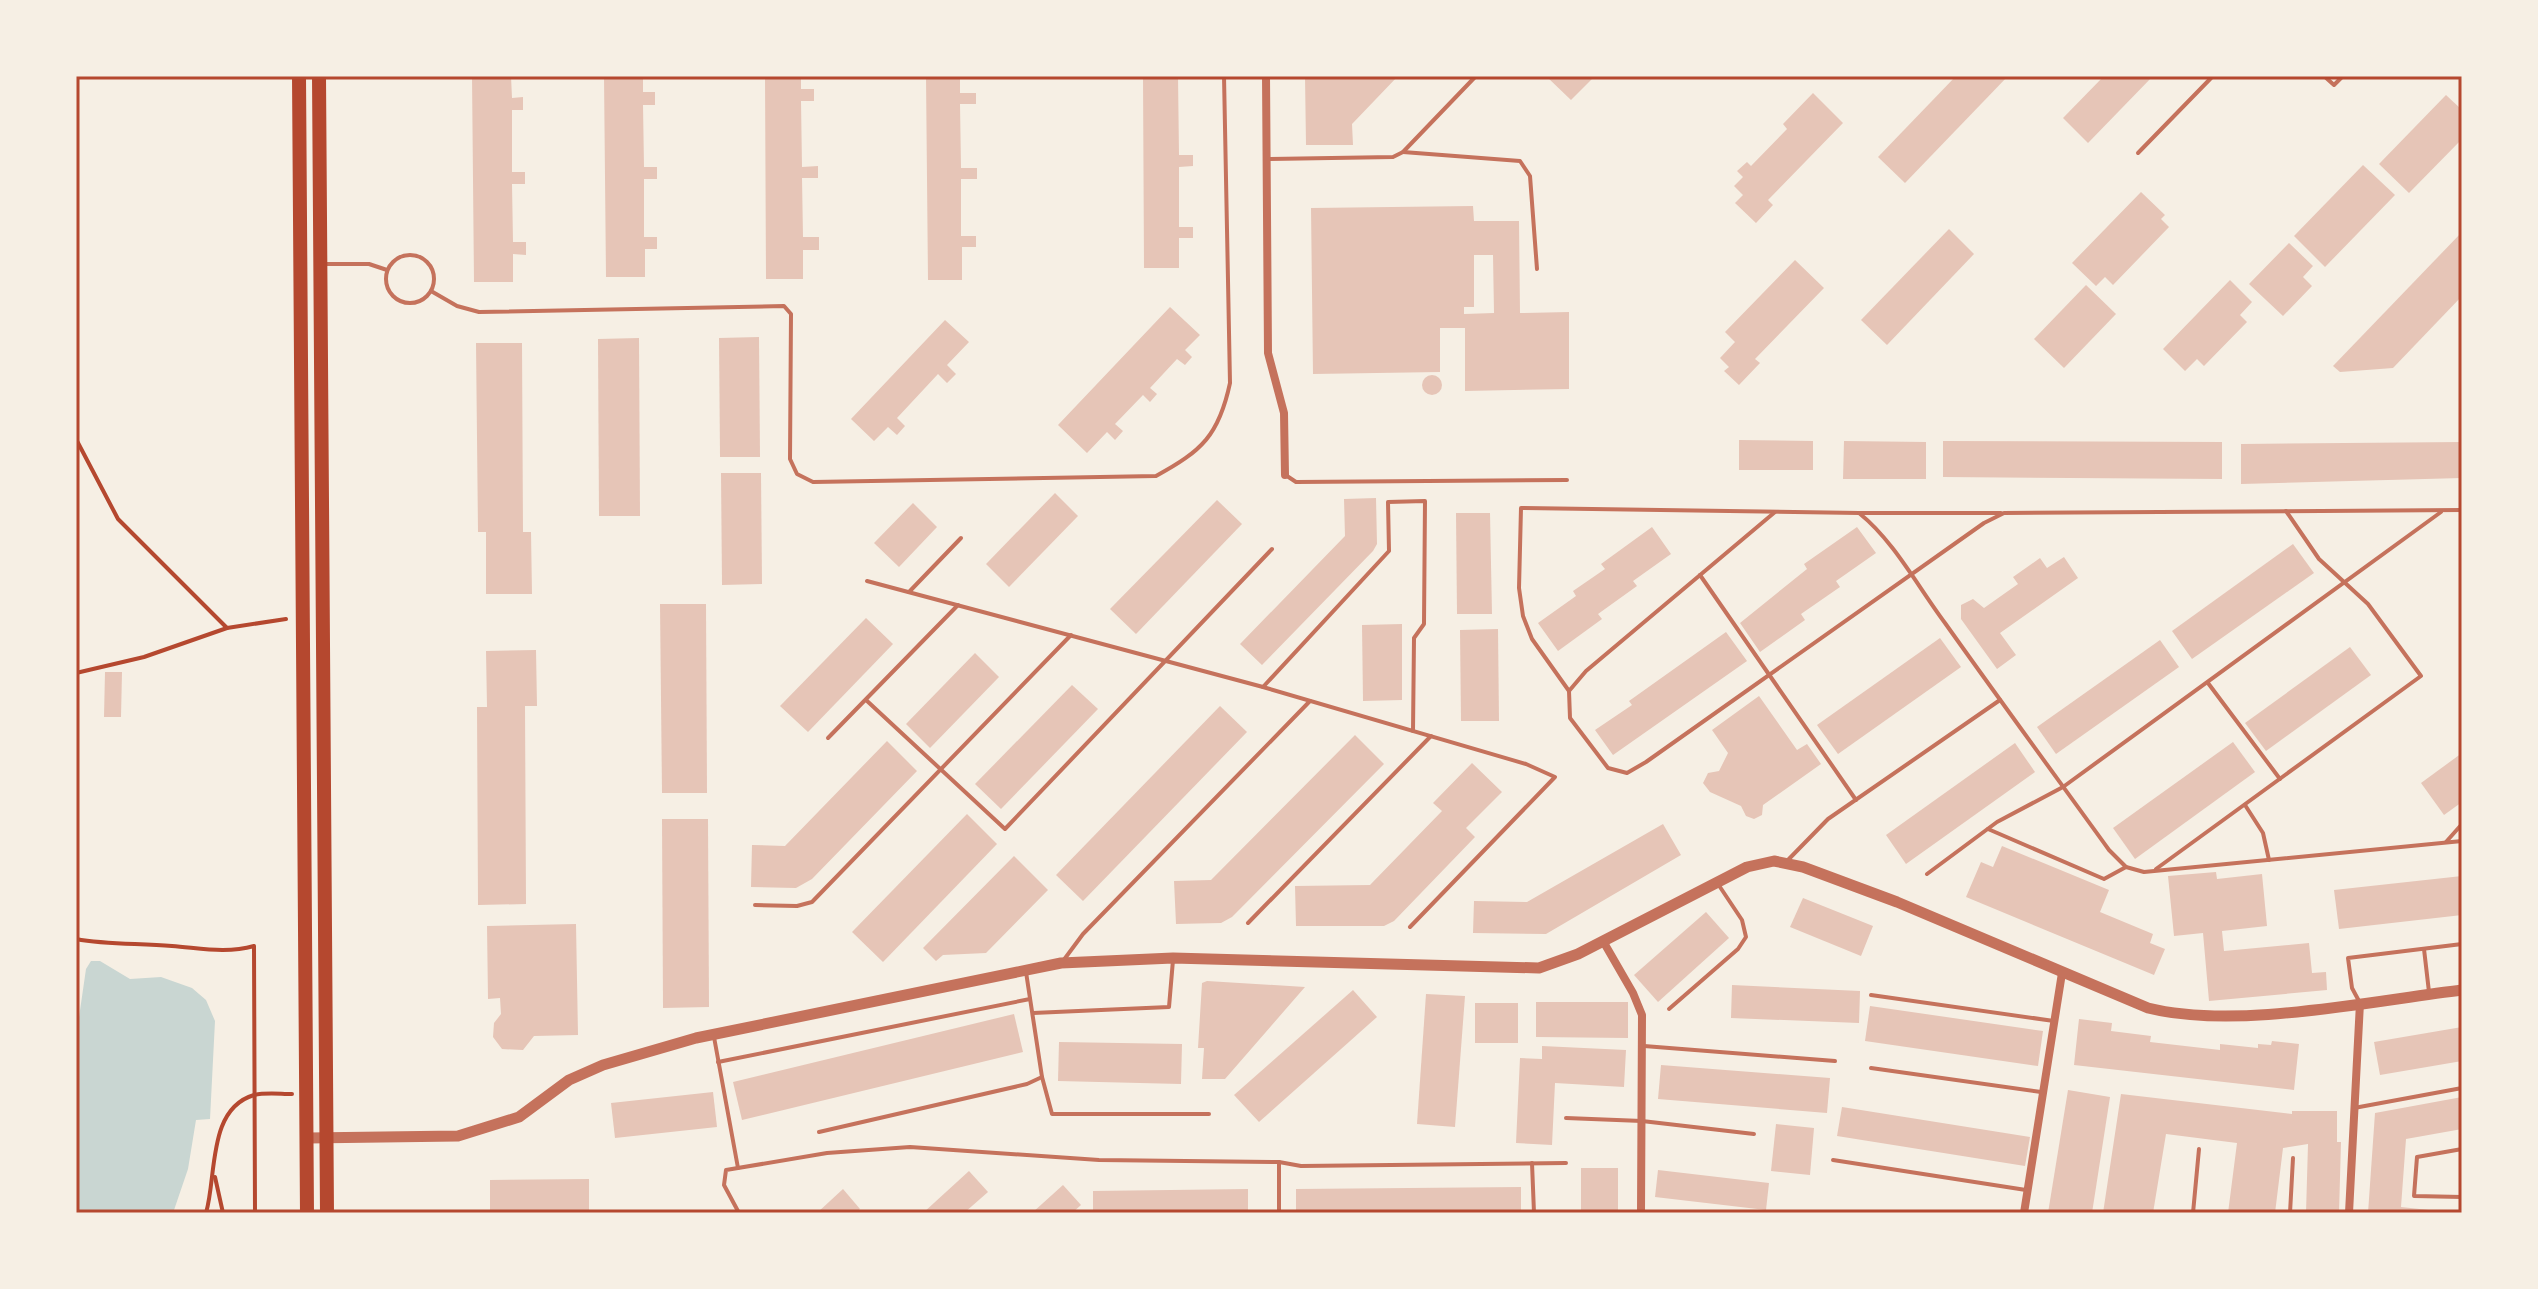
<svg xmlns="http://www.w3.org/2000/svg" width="2538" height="1289" viewBox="0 0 2538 1289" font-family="Mulish,sans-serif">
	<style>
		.water { fill: #c9d6d2 }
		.building { fill: #e6c5b7; fill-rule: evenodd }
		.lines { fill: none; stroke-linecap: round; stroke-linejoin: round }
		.path { stroke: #b5482f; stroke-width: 4 }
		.service { stroke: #c5725c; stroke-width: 4 }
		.minor { stroke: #c5725c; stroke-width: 8 }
		.tertiary { stroke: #c5725c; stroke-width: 11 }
		.primary { stroke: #b5482f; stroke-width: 14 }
		.neatline { fill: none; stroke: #b5482f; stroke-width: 3 }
	</style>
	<rect width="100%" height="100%" fill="#f6efe4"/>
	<path class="water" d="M91,961H100L130,979L161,977L192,988L206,1000L215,1021L210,1119L196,1120L188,1169L173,1213H76V1038L86,969Z"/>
	<g class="building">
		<path d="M472,76H511L512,98L523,97V110H512V172H525V184H512L513,242H526V255L513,254V282H474Z"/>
		<path d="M604,76H643V92H655V105H643L644,167H657V179H644V237H657V249H645V277H606Z"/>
		<path d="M765,76H801V89H814V101H801L802,167L818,166V178H802L803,237H819V250H803V279H766Z"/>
		<path d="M926,76H960V93H976V104H960L961,168H977V179H961V236H976V247H962V280H928Z"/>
		<path d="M1143,76H1178L1179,155H1193V166L1179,167V227H1193V238H1179V268H1144Z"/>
		<path d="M1305,76H1398L1352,124L1353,145H1306Z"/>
		<path d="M1546,76H1595L1571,100Z"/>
		<path d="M1956,76H2008L1905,183L1878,157Z"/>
		<path d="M2104,76H2153L2088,143L2063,118Z"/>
		<path d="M1813,93L1843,123L1768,200L1773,205L1756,223L1735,203L1743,195L1734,186L1743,177L1737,171L1747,162L1751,166L1787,129L1783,124Z"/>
		<path d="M2446,95L2462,110V139L2409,193L2379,164Z"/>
		<path d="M2363,165L2395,195L2325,267L2294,236Z"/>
		<path d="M2141,192L2165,215L2161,219L2169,227L2113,285L2105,277L2096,286L2072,263Z"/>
		<path d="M1473,206L1474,221H1519L1520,313L1569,312V389L1465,391V328H1440V372L1313,374L1311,208ZM1474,255H1493L1494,313L1464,314V307H1474Z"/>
		<path d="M1949,229L1974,254L1887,345L1861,320Z"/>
		<path d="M2462,232V296L2393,368L2340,372L2333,366Z"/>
		<path d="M2289,243L2313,266L2303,277L2312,286L2283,316L2249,284Z"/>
		<path d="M1795,260L1824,288L1755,359L1760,363L1739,385L1724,371L1729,367L1720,358L1735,342L1725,332Z"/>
		<path d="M2230,280L2252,302L2240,315L2247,322L2204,366L2197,359L2185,371L2163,349Z"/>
		<path d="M2086,285L2116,314L2064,368L2034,339Z"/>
		<path d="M1170,307L1200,335L1185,350L1192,357L1185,365L1177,359L1150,388L1157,394L1150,402L1143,395L1115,424L1123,431L1115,440L1107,432L1087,453L1058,425Z"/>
		<path d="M945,320L969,342L947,365L956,374L947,383L938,374L897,418L905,426L897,435L888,427L874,441L851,419Z"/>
		<path d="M759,337L760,457H720L719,338Z"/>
		<path d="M639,338L640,516H599L598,339Z"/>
		<path d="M476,343H522L523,532H531L532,594H486V532H478Z"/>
		<circle cx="1432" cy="385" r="10"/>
		<path d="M1739,440L1813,441V470H1739Z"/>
		<path d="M1844,441L1926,442V479H1843Z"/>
		<path d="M1943,441L2222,442V479L1943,477Z"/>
		<path d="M2462,442V478L2241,484V444Z"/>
		<path d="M721,473H761L762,584L722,585Z"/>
		<path d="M1055,493L1078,516L1009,587L986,564Z"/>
		<path d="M1376,498L1377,544L1373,551L1262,665L1240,644L1345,536L1344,499Z"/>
		<path d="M1217,500L1242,524L1136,634L1110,609Z"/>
		<path d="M913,503L937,527L899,567L874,543Z"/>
		<path d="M1456,513H1490L1492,614H1457Z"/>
		<path d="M1652,527L1671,554L1633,581L1637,586L1598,614L1602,619L1558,651L1538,623L1576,596L1573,591L1605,569L1601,564Z"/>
		<path d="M1857,527L1876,553L1836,581L1840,587L1801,614L1805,620L1760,652L1740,623L1807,569L1804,564Z"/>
		<path d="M2293,544L2314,573L2192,659L2172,631Z"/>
		<path d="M2064,557L2078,578L2000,633L2016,655L1997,669L1961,619V605L1973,599L1984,608L2018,584L2013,577L2040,558L2047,568Z"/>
		<path d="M660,604H706L707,793H662Z"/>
		<path d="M866,618L893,644L808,732L780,706Z"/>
		<path d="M1402,624V700L1363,701L1362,625Z"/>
		<path d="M1498,629L1499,721H1461L1460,630Z"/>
		<path d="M1726,632L1747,661L1613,755L1595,730L1632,705L1629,701Z"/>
		<path d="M1940,638L1961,667L1838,754L1817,725Z"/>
		<path d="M2160,640L2179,667L2056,754L2037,727Z"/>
		<path d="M2350,647L2371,675L2266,751L2245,723Z"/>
		<path d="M536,650L537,706H525L526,904L478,905L477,707H487L486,651Z"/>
		<path d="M975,653L999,677L930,748L906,724Z"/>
		<path d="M105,672H122L121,717H104Z"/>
		<path d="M1072,685L1098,709L1001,809L975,784Z"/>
		<path d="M1759,696L1797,750L1807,744L1821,764L1763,805L1762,815L1754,819L1746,816L1741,806L1710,792L1703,783L1708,773L1719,771L1728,753L1712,730Z"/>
		<path d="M1220,706L1247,732L1083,901L1056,875Z"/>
		<path d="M1355,735L1384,764L1232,917L1221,923L1176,924L1174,881L1211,880Z"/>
		<path d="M887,741L917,771L812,879L796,888L751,887L752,845L785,846Z"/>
		<path d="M2233,742L2255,772L2135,859L2113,828Z"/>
		<path d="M2015,743L2035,772L1906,864L1886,835Z"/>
		<path d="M2462,753V802L2444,815L2421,783Z"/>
		<path d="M1472,763L1502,792L1466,828L1475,837L1394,921L1384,926H1296L1295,886L1370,885L1442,811L1433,803Z"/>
		<path d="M967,814L997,844L883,962L852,932Z"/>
		<path d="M662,819H708L709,1007L663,1008Z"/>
		<path d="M1663,824L1681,855L1546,934L1473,933L1474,901L1527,902Z"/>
		<path d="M2002,846L2109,890L2100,912L2153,934L2150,943L2165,949L2154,975L1966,897L1981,862L1993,867Z"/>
		<path d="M1014,856L1048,890L986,953L943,955L936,961L923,948Z"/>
		<path d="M2216,872L2217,879L2262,874L2267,926L2222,931L2224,951L2309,943L2312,973L2326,972L2327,990L2209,1001L2203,933L2174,936L2168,876Z"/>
		<path d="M2462,876V915L2339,929L2334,890Z"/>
		<path d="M1803,898L1873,926L1861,956L1790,927Z"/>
		<path d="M1706,912L1729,938L1658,1002L1634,975Z"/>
		<path d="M576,924L578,1035L534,1036L523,1050L502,1049L493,1037L494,1023L501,1014L500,998L488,999L487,926Z"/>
		<path d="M1207,981L1305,987L1225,1079H1202L1204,1048H1198L1202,983Z"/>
		<path d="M1732,985L1860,991L1859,1023L1731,1018Z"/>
		<path d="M1353,990L1377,1017L1259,1122L1234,1095Z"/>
		<path d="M1426,994L1465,996L1455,1127L1417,1124Z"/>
		<path d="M1536,1002H1628V1038L1536,1037Z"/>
		<rect x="1475" y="1003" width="43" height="40"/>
		<path d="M1870,1006L2043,1031L2038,1066L1865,1041Z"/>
		<path d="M1014,1014L1023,1052L742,1120L733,1082Z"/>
		<path d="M2079,1019L2112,1023L2111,1031L2151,1036L2150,1042L2220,1050V1044L2258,1048V1044L2271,1045L2272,1041L2299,1044L2294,1090L2074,1065Z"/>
		<path d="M2462,1027V1061L2380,1075L2374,1042Z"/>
		<path d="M1059,1042L1182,1044L1181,1084L1058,1081Z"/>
		<path d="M1542,1046L1626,1050L1624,1087L1555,1083L1552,1145L1516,1143L1520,1058L1542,1059Z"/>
		<path d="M1661,1065L1830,1078L1827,1113L1658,1099Z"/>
		<path d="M2068,1090L2110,1097L2092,1213H2048Z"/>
		<path d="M713,1092L717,1127L615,1138L611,1103Z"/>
		<path d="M2121,1094L2292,1114V1111H2337V1142H2341L2339,1213H2306L2308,1144L2283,1148L2275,1213H2228L2237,1143L2166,1134L2153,1213H2103Z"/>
		<path d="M2462,1097V1129L2406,1139L2401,1207L2457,1213H2368L2375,1113Z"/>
		<path d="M1842,1107L2030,1137L2025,1166L1837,1136Z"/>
		<path d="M1776,1124L1814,1128L1810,1175L1771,1171Z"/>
		<rect x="1581" y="1168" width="37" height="45"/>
		<path d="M1658,1170L1769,1183L1766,1210L1655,1197Z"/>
		<path d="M969,1171L988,1192L964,1213H923Z"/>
		<path d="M589,1179V1213H490V1180Z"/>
		<path d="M1063,1185L1081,1205L1072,1213H1032Z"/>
		<path d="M1521,1187V1213H1296V1189Z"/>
		<path d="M843,1189L860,1209L855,1213H817Z"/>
		<path d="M1248,1189V1213H1093V1191Z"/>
	</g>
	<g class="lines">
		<g class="path">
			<path d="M76,439L118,519L227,628"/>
			<path d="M76,673L144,657L227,628L286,619"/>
			<path d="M76,687V721"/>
			<path d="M76,939C108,945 139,943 172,946C200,948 226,954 254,946L255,1213"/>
			<path d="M215,1177L223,1213"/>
			<path d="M206,1213C217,1176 207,1109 254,1095C266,1092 280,1094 292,1094"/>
		</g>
		<g class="service">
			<path d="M2324,76L2334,85L2343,76"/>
			<path d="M1403,152L1520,161L1530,176L1537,269"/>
			<path d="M2138,153L2213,76"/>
			<path d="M1268,159L1393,157L1403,152L1476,76"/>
			<circle cx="410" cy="279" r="24"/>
			<path d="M322,264H369L387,270"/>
			<path d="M431,291L457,306L479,312L784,306L791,314L790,459L797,474L813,482L1156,476C1202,451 1219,435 1230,383L1224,76"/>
			<path d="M1287,476L1296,482L1567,480"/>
			<path d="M2462,510L2004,513L1984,523L1646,762L1627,773L1608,768L1570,718L1569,691L1532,639L1523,616L1519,588L1521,508L1859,513C1894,541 1918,587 1945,623C1999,699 2054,774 2109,850L2126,867L2144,872L2462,841"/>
			<path d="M1859,513H2001"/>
			<path d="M1700,575L1856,800"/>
			<path d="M867,581L1263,687L1526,764L1555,777L1410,927"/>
			<path d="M909,592L961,538"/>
			<path d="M2208,683L2280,779"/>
			<path d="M1263,687L1389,551L1388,502L1425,501L1424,624L1414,638L1413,731"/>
			<path d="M1569,691L1586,671L1775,512"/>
			<path d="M866,700L1005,829L1272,549"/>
			<path d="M828,738L958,605"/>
			<path d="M2245,805L2263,833L2269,860"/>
			<path d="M1988,829L2104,879L2126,867"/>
			<path d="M2446,842L2462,824"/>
			<path d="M1786,862L1828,819L2000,700"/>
			<path d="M2156,869L2421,676L2368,604L2319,559L2286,511"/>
			<path d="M1927,874L1997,822L2063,787L2441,512"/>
			<path d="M755,905L797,906L812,902L1071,635"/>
			<path d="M1248,923L1431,736"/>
			<path d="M2424,949L2429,992"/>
			<path d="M1063,961L1083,934L1310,701"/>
			<path d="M1871,995L2054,1021"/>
			<path d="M2360,1003L2352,988L2348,958L2462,944"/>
			<path d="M1669,1009L1738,949L1746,937L1742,920L1718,884"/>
			<path d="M1033,1013L1169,1007L1173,960"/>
			<path d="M714,1037L738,1168"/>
			<path d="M1644,1046L1835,1061"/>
			<path d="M718,1062L1030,999"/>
			<path d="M1871,1068L2041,1092"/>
			<path d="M1042,1077L1052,1114H1209"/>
			<path d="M2354,1108L2462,1088"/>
			<path d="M1566,1118L1642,1121L1754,1134"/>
			<path d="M819,1132L1027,1084L1042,1077L1026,972"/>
			<path d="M2462,1149L2417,1157L2414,1196L2462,1197"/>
			<path d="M1833,1160L2026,1190"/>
			<path d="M1279,1162L1301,1166L1566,1163"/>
			<path d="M1532,1163L1534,1213"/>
			<path d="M739,1213L724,1185L726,1170L827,1153L910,1147L1099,1160L1279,1162V1213"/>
			<path d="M2193,1213L2199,1149"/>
			<path d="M2290,1213L2293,1158"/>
		</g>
		<g class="minor">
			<path d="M1266,76L1268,353L1284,413L1285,475"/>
			<path d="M1603,941L1633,993L1642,1015L1641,1213"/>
			<path d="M2024,1213L2062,973"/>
			<path d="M2349,1213L2360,1003"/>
		</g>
		<path class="tertiary" d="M308,1138L458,1136L519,1117L569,1080L603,1065L696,1038L1061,963L1173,958L1539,968L1578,954L1747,867L1774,861L1803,867L1897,902L2148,1008C2236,1030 2370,1001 2462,990"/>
		<g class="primary">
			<path d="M299,76L307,1213"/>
			<path d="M319,76L327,1213"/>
		</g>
	</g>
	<rect width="2538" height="1289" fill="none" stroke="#f6efe4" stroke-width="156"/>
	<rect x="78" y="78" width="2382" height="1133" class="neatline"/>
</svg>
